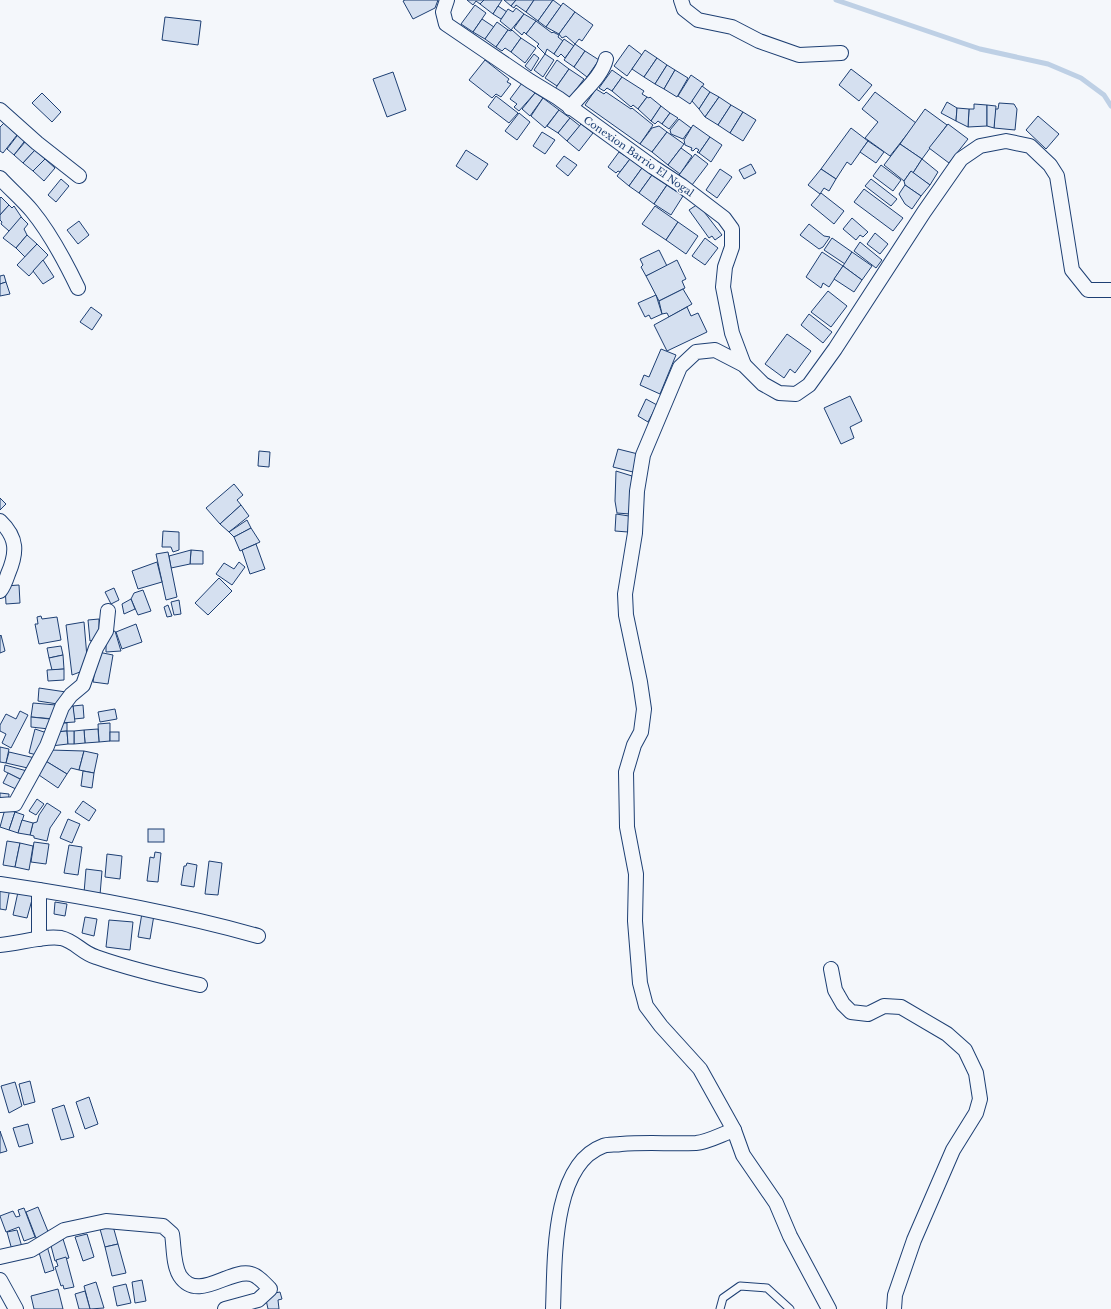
<svg xmlns="http://www.w3.org/2000/svg" width="1111" height="1309" viewBox="0 0 1111 1309" font-family="'Libre Baskerville',serif">
	<style>
		.lines { fill: none; stroke-linecap: round; stroke-linejoin: round }
		.stream { stroke: #bed0e5; stroke-width: 5 }
		.building { fill: #d5e0f0; stroke: #1d3f73 }
		.lane-casing { stroke: #1d3f73; stroke-width: 9 }
		.street-casing { stroke: #1d3f73; stroke-width: 16 }
		.lane { stroke: #f4f7fb; stroke-width: 7 }
		.street { stroke: #f4f7fb; stroke-width: 14 }
		.labels { text-anchor: middle; stroke-width: 3; stroke-linejoin: round; paint-order: stroke }
		.street-label { font-size: 10px; fill: #1d3f73; stroke: #f4f7fb }
	</style>
	<rect width="100%" height="100%" fill="#f4f7fb"/>
	<g class="lines">
		<path class="stream" d="M836,0L980,49L1048,64L1081,78L1104,95L1111,106"/>
	</g>
	<g class="building">
		<path d="M405,0H438L435,8L413,19L403,1Z"/>
		<path d="M467,0H484L480,4L476,1L473,5Z"/>
		<path d="M484,0H502L493,14L480,4Z"/>
		<path d="M504,0H516L511,6Z"/>
		<path d="M516,0H534L526,12L516,5L514,8L511,6Z"/>
		<path d="M534,0H553L538,21L526,12Z"/>
		<path d="M553,0L561,6L546,27L538,21Z"/>
		<path d="M563,3L575,12L559,34L546,27Z"/>
		<path d="M475,5L486,13L473,32L461,24Z"/>
		<path d="M498,6L507,12L501,19L493,14Z"/>
		<path d="M516,8L524,14L511,30L500,21L508,9L513,12Z"/>
		<path d="M575,12L593,25L582,41L579,39L575,44L566,36L562,38L559,34Z"/>
		<path d="M524,14L536,21L526,34L524,32L522,35L514,28Z"/>
		<path d="M165,17L201,21L198,45L162,40Z"/>
		<path d="M482,19L494,27L485,39L473,32Z"/>
		<path d="M536,21L552,33L553,32L559,35L558,37L563,41L554,54L547,49L545,54L537,46L539,44L526,34Z"/>
		<path d="M497,22L508,30L496,47L485,39Z"/>
		<path d="M508,30L511,31L512,30L521,38L511,52L505,48L502,51L496,47Z"/>
		<path d="M521,38L536,48L525,63L511,52Z"/>
		<path d="M564,39L574,46L565,58L561,54L558,57L554,54Z"/>
		<path d="M575,44L585,51L574,67L564,60Z"/>
		<path d="M629,45L642,55L627,76L614,66Z"/>
		<path d="M645,50L657,58L644,77L632,69Z"/>
		<path d="M585,51L599,60L587,77L574,67Z"/>
		<path d="M534,54L539,58L531,71L525,66Z"/>
		<path d="M545,54L554,60L543,77L534,70Z"/>
		<path d="M657,58L667,65L655,84L644,77Z"/>
		<path d="M485,60L509,79L507,82L511,84L501,97L496,94L492,98L469,80Z"/>
		<path d="M557,60L569,69L557,86L545,78Z"/>
		<path d="M667,65L675,70L664,89L655,84Z"/>
		<path d="M569,69L584,79L569,99L555,89Z"/>
		<path d="M851,69L872,85L859,101L839,85Z"/>
		<path d="M612,70L622,77L612,91L607,88L604,91L599,88Z"/>
		<path d="M675,70L688,78L677,97L664,89Z"/>
		<path d="M393,72L406,110L387,117L373,79Z"/>
		<path d="M691,75L704,84L690,104L678,96Z"/>
		<path d="M622,77L644,91L642,94L647,97L638,109L633,105L631,107L612,91Z"/>
		<path d="M522,83L535,93L519,111L514,107L517,104L510,99Z"/>
		<path d="M702,86L710,92L699,109L692,101Z"/>
		<path d="M596,89L604,94L606,92L631,109L632,108L653,125L640,144L585,105Z"/>
		<path d="M710,92L719,97L705,117L699,109Z"/>
		<path d="M875,92L916,123L890,156L865,138L878,122L862,109Z"/>
		<path d="M42,93L61,112L52,122L32,103Z"/>
		<path d="M535,93L543,98L530,116L522,109Z"/>
		<path d="M496,96L518,113L509,123L488,107Z"/>
		<path d="M647,97L649,98L650,97L661,106L651,121L638,109Z"/>
		<path d="M719,97L731,105L718,125L705,117Z"/>
		<path d="M543,98L559,110L545,128L531,116Z"/>
		<path d="M947,102L957,108L956,121L941,113Z"/>
		<path d="M999,103L1014,104L1017,109L1015,130L994,128L995,109H998Z"/>
		<path d="M974,104L987,105V126L968,127L969,109H974Z"/>
		<path d="M731,105L743,112L730,133L718,125Z"/>
		<path d="M987,105L996,106L994,128L987,126Z"/>
		<path d="M661,106L670,113L662,124L658,121L655,124L651,121Z"/>
		<path d="M957,108L969,109L968,127L956,121Z"/>
		<path d="M925,109L947,125L922,159L900,144Z"/>
		<path d="M559,110L570,118L558,133L547,126Z"/>
		<path d="M743,112L756,120L743,141L730,133Z"/>
		<path d="M519,113L530,122L517,140L505,131Z"/>
		<path d="M670,113L678,118L669,129L662,124Z"/>
		<path d="M1038,116L1059,134L1046,149L1026,130Z"/>
		<path d="M570,118L580,126L567,141L558,133Z"/>
		<path d="M679,119L691,128L683,139L671,134L670,130Z"/>
		<path d="M4,123L17,135L3,153L0,151V127Z"/>
		<path d="M581,124L593,133L579,151L567,141Z"/>
		<path d="M948,124L968,139L949,163L929,148Z"/>
		<path d="M693,125L710,137L699,153L697,152L699,150L696,148L693,151L691,150L692,148L685,145L684,140Z"/>
		<path d="M659,126L667,132L652,152L640,144L652,128Z"/>
		<path d="M851,128L868,141L851,165L847,162L836,179L821,169Z"/>
		<path d="M20,132L27,138L14,155L7,149Z"/>
		<path d="M542,132L555,140L545,154L533,146Z"/>
		<path d="M667,132L684,144L668,165L652,152Z"/>
		<path d="M710,137L722,145L711,162L699,153Z"/>
		<path d="M868,141L884,152L876,163L860,152Z"/>
		<path d="M25,142L35,150L23,163L14,155Z"/>
		<path d="M900,144L922,159L913,173L911,171L904,181L884,165Z"/>
		<path d="M681,148L692,156L680,174L668,165Z"/>
		<path d="M35,150L45,159L33,171L23,163Z"/>
		<path d="M466,150L488,164L477,180L456,166Z"/>
		<path d="M619,152L630,159L620,172L618,171L616,173L608,167Z"/>
		<path d="M695,154L708,164L692,185L679,175Z"/>
		<path d="M564,156L577,165L568,176L556,166Z"/>
		<path d="M45,159L55,168L44,181L33,171Z"/>
		<path d="M630,159L642,168L629,186L617,176Z"/>
		<path d="M922,159L938,172L930,185L913,173Z"/>
		<path d="M751,164L756,173L744,179L739,170Z"/>
		<path d="M881,165L901,180L893,191L873,176Z"/>
		<path d="M642,168L652,175L639,193L629,186Z"/>
		<path d="M720,169L732,177L717,198L706,190Z"/>
		<path d="M821,169L836,179L829,191L824,188L820,194L808,185Z"/>
		<path d="M911,171L930,185L921,196L905,185L904,181Z"/>
		<path d="M652,175L667,185L654,204L639,193Z"/>
		<path d="M61,179L69,186L56,202L48,195Z"/>
		<path d="M871,179L897,199L891,206L865,186Z"/>
		<path d="M667,185L683,196L671,215L654,204Z"/>
		<path d="M905,185L921,196L912,209L905,204L899,194Z"/>
		<path d="M864,189L903,218L893,231L854,202Z"/>
		<path d="M821,193L844,211L834,224L811,205Z"/>
		<path d="M1,197L9,205L0,215V198Z"/>
		<path d="M698,204L722,235L715,240L712,236L709,238L689,210Z"/>
		<path d="M9,205L12,208L14,206L22,218L9,231L1,224L2,222L0,220V215Z"/>
		<path d="M655,206L678,222L666,240L642,224Z"/>
		<path d="M21,217L28,224L24,229L27,235L16,248L3,238Z"/>
		<path d="M852,218L868,232L863,237L860,235L856,240L843,229Z"/>
		<path d="M79,221L89,235L78,244L67,230Z"/>
		<path d="M678,222L698,236L686,254L666,240Z"/>
		<path d="M809,224L824,236L830,237L823,247L819,249L800,235Z"/>
		<path d="M875,233L888,244L880,254L867,244Z"/>
		<path d="M27,235L37,244L25,257L16,248Z"/>
		<path d="M705,238L718,248L705,265L692,256Z"/>
		<path d="M832,238L852,252L845,264L824,250Z"/>
		<path d="M860,242L882,260L876,268L854,251Z"/>
		<path d="M37,244L48,255L29,276L17,265Z"/>
		<path d="M659,250L667,266L646,276L641,267L643,265L640,259Z"/>
		<path d="M822,252L843,266L829,287L823,283L821,288L806,277Z"/>
		<path d="M852,252L872,266L862,280L843,266Z"/>
		<path d="M43,260L54,277L43,284L33,271Z"/>
		<path d="M677,260L686,279L682,281L685,288L659,301L646,276Z"/>
		<path d="M843,266L862,280L854,292L834,279Z"/>
		<path d="M4,275L6,282L0,284V276Z"/>
		<path d="M6,282L10,294L0,296V284Z"/>
		<path d="M683,289L692,304L669,317L667,313L662,314L659,301Z"/>
		<path d="M828,291L847,306L831,327L811,312Z"/>
		<path d="M656,295L662,314L651,319L649,315L645,317L638,303Z"/>
		<path d="M91,307L102,315L92,330L80,322Z"/>
		<path d="M687,307L691,316L698,313L707,332L667,351L654,325Z"/>
		<path d="M809,314L832,332L823,343L801,325Z"/>
		<path d="M787,334L811,351L795,373L790,369L784,378L765,364Z"/>
		<path d="M661,349L676,355L660,394L640,385L644,375L649,377Z"/>
		<path d="M850,396L862,421L850,427L854,438L841,444L824,408Z"/>
		<path d="M646,399L657,405L648,422L638,416Z"/>
		<path d="M618,449L638,454L633,472L613,467Z"/>
		<path d="M259,451L270,452L269,467L258,466Z"/>
		<path d="M616,471L632,476L630,514L617,513L615,501Z"/>
		<path d="M234,484L243,495L237,500L241,505L220,524L206,508Z"/>
		<path d="M0,498L6,504L0,510Z"/>
		<path d="M241,505L249,516L229,532L220,524Z"/>
		<path d="M616,514L629,516L628,532L615,531Z"/>
		<path d="M247,520L251,528L234,537L229,532Z"/>
		<path d="M251,528L260,542L240,551L234,537Z"/>
		<path d="M163,531L179,532V550L173,552L171,547H162Z"/>
		<path d="M256,544L265,569L250,574L242,550Z"/>
		<path d="M191,550L203,551V564H190Z"/>
		<path d="M191,550L190,564L171,568L169,556Z"/>
		<path d="M168,552L177,597L166,600L156,554Z"/>
		<path d="M157,562L162,582L138,589L132,571Z"/>
		<path d="M239,562L245,567L232,585L216,574L224,563L234,569Z"/>
		<path d="M219,578L232,591L208,615L195,603Z"/>
		<path d="M19,585L20,603L6,604L5,586Z"/>
		<path d="M114,588L119,600L111,604L105,592Z"/>
		<path d="M143,590L151,611L138,615L131,599L134,593Z"/>
		<path d="M131,599L135,609L124,614L122,604Z"/>
		<path d="M179,600L181,614L174,615L171,602Z"/>
		<path d="M168,605L172,616L167,617L164,607Z"/>
		<path d="M41,616L42,619L57,617L61,640L39,644L35,624H38L37,617Z"/>
		<path d="M99,619V638L90,641L88,620Z"/>
		<path d="M84,622L88,669L72,675L66,625Z"/>
		<path d="M136,624L142,642L122,649L116,632Z"/>
		<path d="M115,631L121,651L106,652V634Z"/>
		<path d="M1,635L5,651L0,653V636Z"/>
		<path d="M61,646L63,655L49,658L47,648Z"/>
		<path d="M98,652L113,655L108,684L93,682Z"/>
		<path d="M63,655L64,669L52,670L49,658Z"/>
		<path d="M64,669V680L48,681L47,670Z"/>
		<path d="M39,688L66,692L64,705L38,701Z"/>
		<path d="M33,703L56,705L54,719L31,717Z"/>
		<path d="M83,705L84,718L74,719L73,706Z"/>
		<path d="M73,706L75,722L60,723L62,708Z"/>
		<path d="M115,709L117,719L100,722L98,712Z"/>
		<path d="M20,711L28,715L11,748L2,743L6,734L0,731V725L6,714L16,719Z"/>
		<path d="M31,717L50,719L49,729L31,727Z"/>
		<path d="M60,723H67V731L55,732Z"/>
		<path d="M110,723V741L99,742L98,724Z"/>
		<path d="M35,729L47,733L41,756L29,753Z"/>
		<path d="M98,729L99,742L85,743L84,730Z"/>
		<path d="M84,730L85,743L74,744V731Z"/>
		<path d="M67,731L68,744L51,746L55,732Z"/>
		<path d="M67,731H74V744H68Z"/>
		<rect x="110" y="732" width="9" height="9"/>
		<path d="M0,747L9,749L6,763L0,762Z"/>
		<path d="M50,750L84,751L79,770L71,768L67,774L44,760Z"/>
		<path d="M84,751L98,754L94,773L79,770Z"/>
		<path d="M9,752L35,758L32,769L6,763Z"/>
		<path d="M44,760L67,774L58,788L36,773Z"/>
		<path d="M5,765L27,771L22,780L4,771Z"/>
		<path d="M83,771L94,773L92,788L81,786Z"/>
		<path d="M8,773L22,780L18,790L3,783Z"/>
		<path d="M0,793L9,794L8,805L0,804Z"/>
		<path d="M37,799L44,804L36,815L29,811Z"/>
		<path d="M83,801L96,810L89,821L75,812Z"/>
		<path d="M47,803L61,812L50,828L47,841L34,838V836L30,835L33,823L37,822L39,815Z"/>
		<path d="M5,809L15,812L9,830L0,827Z"/>
		<path d="M15,812L24,815L18,833L9,830Z"/>
		<path d="M68,819L80,824L72,843L60,838Z"/>
		<path d="M22,820L33,823L30,835L18,833Z"/>
		<rect x="148" y="829" width="16" height="13"/>
		<path d="M7,841L20,843L15,867L3,865Z"/>
		<path d="M34,842L49,844L46,864L31,862Z"/>
		<path d="M20,843L33,846L29,870L15,867Z"/>
		<path d="M69,845L82,847L78,875L64,873Z"/>
		<path d="M155,852L161,853L158,882L147,881L150,857L154,858Z"/>
		<path d="M107,854L122,856L120,879L105,877Z"/>
		<path d="M209,861L222,863L218,895L205,894Z"/>
		<path d="M187,863L197,865L194,887L181,885L184,866H186Z"/>
		<path d="M86,869L102,871L100,895L84,893Z"/>
		<path d="M0,886L10,888L6,910L0,909Z"/>
		<path d="M18,892L33,896L27,918L13,915Z"/>
		<path d="M55,902L67,904L65,916L54,914Z"/>
		<path d="M142,913L154,915L150,939L138,937Z"/>
		<path d="M85,917L97,919L94,936L82,933Z"/>
		<path d="M109,920L133,922L130,950L106,947Z"/>
		<path d="M30,1081L35,1102L24,1105L19,1084Z"/>
		<path d="M15,1082L22,1106L9,1113L1,1086Z"/>
		<path d="M89,1097L98,1124L85,1129L76,1102Z"/>
		<path d="M64,1105L74,1137L61,1140L52,1109Z"/>
		<path d="M28,1124L33,1143L19,1147L13,1128Z"/>
		<path d="M0,1131L7,1151L0,1153Z"/>
		<path d="M38,1207L49,1234L36,1238L26,1212Z"/>
		<path d="M24,1208L35,1237L24,1241L19,1227L6,1232L0,1216L13,1211L16,1217L20,1216L18,1210Z"/>
		<path d="M113,1226L118,1244L105,1247L100,1229Z"/>
		<path d="M17,1230L22,1247L12,1250L7,1232Z"/>
		<path d="M87,1234L94,1257L83,1261L75,1237Z"/>
		<path d="M63,1239L69,1258L55,1261L50,1242Z"/>
		<path d="M118,1244L126,1273L112,1276L105,1247Z"/>
		<path d="M47,1246L54,1270L45,1273L38,1249Z"/>
		<path d="M66,1257L74,1287L64,1289L63,1285L61,1286L55,1267L58,1266L56,1260Z"/>
		<path d="M142,1280L146,1301L135,1303L132,1282Z"/>
		<path d="M96,1282L104,1308L90,1309L84,1286Z"/>
		<path d="M126,1284L131,1303L117,1306L113,1287Z"/>
		<path d="M58,1289L63,1309H34L31,1296Z"/>
		<path d="M85,1291L90,1309H79L75,1294Z"/>
		<path d="M280,1292L282,1299L278,1300L279,1309H268L265,1295Z"/>
	</g>
	<g class="lines">
		<g class="lane-casing">
			<path id="lane" d="M720,1309L723,1298L740,1286L767,1288L790,1309"/>
		</g>
		<g class="street-casing">
			<g id="street">
				<path d="M447,0L443,12L446,24L530,81L558,98L653,167L682,186L724,218L732,229V247L725,267L723,287L732,333L744,365"/>
				<path d="M681,0L684,9L698,20L732,27L759,41L799,55L841,53"/>
				<path d="M570,108C581,93 602,77 606,59"/>
				<path d="M0,110L37,143L79,176"/>
				<path d="M0,178C10,189 22,199 32,211C51,234 65,261 78,288"/>
				<path d="M0,521C18,538 17,553 8,574C6,580 4,586 0,591"/>
				<path d="M0,805L15,804L47,746L62,707L71,695L83,685L96,648L106,631L108,611"/>
				<path d="M0,884C88,897 172,912 258,936"/>
				<path d="M39,939V890"/>
				<path d="M0,945C18,944 44,935 61,938C75,941 82,953 96,957C130,969 164,977 200,985"/>
				<path d="M831,969L835,990L843,1004L851,1012L868,1014L884,1006L901,1007L947,1034L965,1050L976,1073L980,1099L976,1113L953,1150L914,1240L895,1295L894,1309"/>
				<path d="M0,1257L31,1250L64,1230L106,1221L163,1226L172,1234C174,1246 173,1265 180,1276C198,1303 230,1268 251,1274C259,1276 265,1284 270,1289L258,1300L225,1309"/>
				<path d="M0,1280L16,1309"/>
				<path d="M553,1309C555,1264 551,1165 603,1146C608,1144 615,1145 621,1144C646,1142 671,1144 696,1143C708,1142 722,1134 734,1130"/>
				<path d="M829,1309L790,1236L776,1203L743,1155L734,1130L700,1069L661,1026L646,1006L640,983L635,921L636,874L627,827L626,772L634,745L641,732L644,709L640,682L626,615L625,594L635,533L637,491L643,455L680,367L696,352L715,350L744,365L763,384L779,393L796,394L809,385L835,349L924,212L961,159L980,146L1006,141L1030,146L1050,165L1057,176L1072,270L1088,290H1111"/>
			</g>
		</g>
		<use href="#lane" class="lane"/>
		<use href="#street" class="street"/>
	</g>
	<g class="labels">
		<g class="street-label">
			<text transform="translate(639 156) rotate(35)" y="4">Conexion Barrio El Nogal</text>
		</g>
	</g>
</svg>
